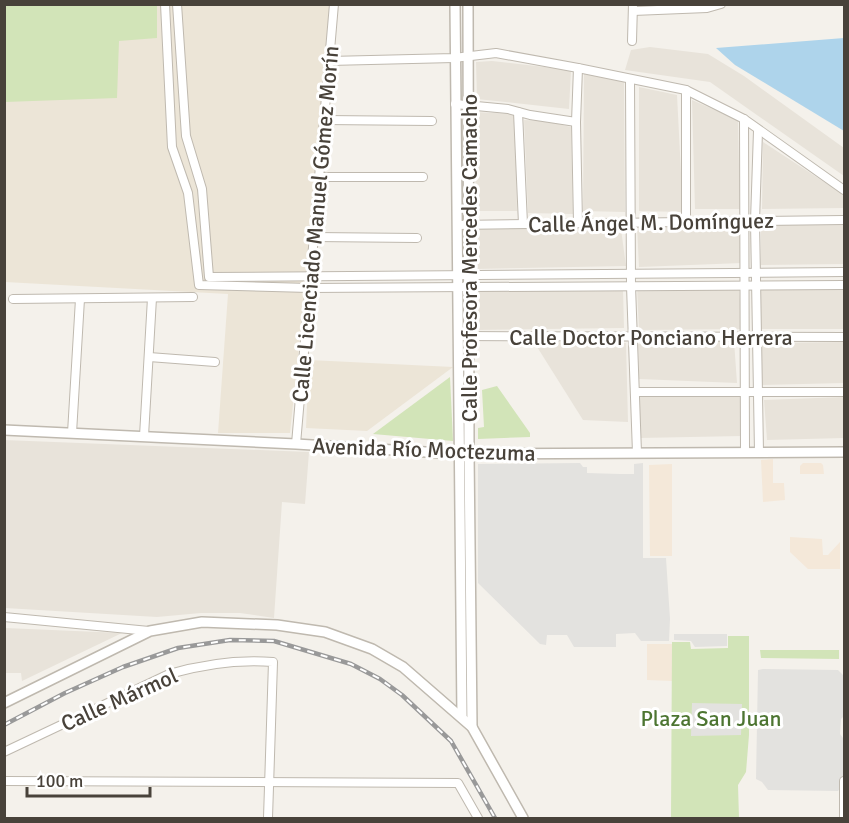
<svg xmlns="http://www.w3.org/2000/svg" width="849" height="823" viewBox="0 0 849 823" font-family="Signika,sans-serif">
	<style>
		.residential { fill: #e8e3da }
		.commercial { fill: #f4e8d9 }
		.education { fill: #ece5d7 }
		.green { fill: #d2e4b8 }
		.parking { fill: #e3e2df }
		.water { fill: #aed4eb }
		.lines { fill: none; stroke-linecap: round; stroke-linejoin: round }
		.minor-casing { stroke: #bfb9af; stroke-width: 10 }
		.tertiary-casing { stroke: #bfb9af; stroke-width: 12 }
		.minor { stroke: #fff; stroke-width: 8 }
		.tertiary { stroke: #fff; stroke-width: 9 }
		.rail-casing { stroke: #999; stroke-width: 4.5 }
		.rail { stroke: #fff; stroke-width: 2; stroke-dasharray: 7; stroke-linecap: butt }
		.labels { text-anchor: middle; stroke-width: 6; stroke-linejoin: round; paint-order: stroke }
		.street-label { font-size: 22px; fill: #48423a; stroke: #fff }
		.park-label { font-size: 22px; fill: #4d7531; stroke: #fff }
	</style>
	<rect width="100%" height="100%" fill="#f4f1eb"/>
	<g class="residential">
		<path d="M650,47L708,54L744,76L844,148V176L710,82L625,70L631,50Z"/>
		<path d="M492,61L571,70L569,109L477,99L476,62Z"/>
		<path d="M584,74L624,82L625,212L583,211Z"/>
		<path d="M639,87L677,95L683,212L639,211Z"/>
		<path d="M692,100L738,120L740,209H695Z"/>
		<path d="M474,112L515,114L517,211H476Z"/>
		<path d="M524,120L545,121L571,127L573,214L528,213Z"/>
		<path d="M763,142L844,195V208L762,209Z"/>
		<path d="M761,224H844V264L761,265Z"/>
		<path d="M741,225L742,263L639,267L637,226Z"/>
		<path d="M474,229H621L626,266L476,269Z"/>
		<path d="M637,287H739L742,329L639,330Z"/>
		<path d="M844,288V329H761V290Z"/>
		<path d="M623,290L624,328L475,330V291Z"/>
		<path d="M734,341L737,383L639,379L638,344Z"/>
		<path d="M534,342L626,343L628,422L583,420Z"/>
		<path d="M844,342V383L762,385L760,343Z"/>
		<path d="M640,396H740L742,436L639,438Z"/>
		<path d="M844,397V438L767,440L764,400Z"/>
		<path d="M4,440L309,452L305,504L282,502L274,618L240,613H201L157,617L5,608Z"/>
		<path d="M5,628L122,633L22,681L21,673H5Z"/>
	</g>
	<g class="commercial">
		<path d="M773,459V483H784L785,500L763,502L761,460Z"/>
		<path d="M803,463H821L823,465L824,474H800V466Z"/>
		<path d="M672,464V556H650L649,465Z"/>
		<path d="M790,537L822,539L823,555H828L840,542V569H808L790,552Z"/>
		<path d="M647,644H672V681L647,680Z"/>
	</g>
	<g class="education">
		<path d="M4,5H329L327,80L290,433H218L228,294L5,282Z"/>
		<path d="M309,360L453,367L367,431L306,428Z"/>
	</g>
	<g class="green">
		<path d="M4,5H157V38L119,41L117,98L5,102Z"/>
		<path d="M450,377L453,441L373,434Z"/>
		<path d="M497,386L530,433V437L478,439V428L484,427L482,390Z"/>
		<path d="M728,636H749V735L746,772L738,785L739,818H671L672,642H690L691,649L728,648Z"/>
		<path d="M760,650H839V659L761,658Z"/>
	</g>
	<g class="parking">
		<path d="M580,463L583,467H587V473L620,474H634V464L643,463V558H666L670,619L669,641H641L635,633L616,634V647H574L567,635H547L546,645L540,644L478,583V464Z"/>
		<path d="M674,634H727V646L695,647L691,641L674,640Z"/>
		<path d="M763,669L838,670L844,676V716L841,719L840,734L843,738V785L838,791L768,790L762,782L756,779L758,670Z"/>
		<path d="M692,703L742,704L741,735L691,736Z"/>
	</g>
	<path class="water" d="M844,38V131L735,65L716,48Z"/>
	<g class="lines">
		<g class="minor-casing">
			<g id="minor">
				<path d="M165,4L172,147L188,193L199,285L309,288L844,285"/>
				<path d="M177,4L186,136L202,189L209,277L844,272"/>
				<path d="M633,11L707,8L721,4"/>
				<path d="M632,41L633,4"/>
				<path d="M329,61L454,58L496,53L578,68L686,90L744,119L844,190"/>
				<path d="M630,80L631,286L637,453"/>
				<path d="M455,104L508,109L530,115L576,122"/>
				<path d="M518,112L523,224"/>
				<path d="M744,119L745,452"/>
				<path d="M324,120L432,121"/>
				<path d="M758,131L755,221L759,452"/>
				<path d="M319,177H423"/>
				<path d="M686,222V90"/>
				<path d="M578,223L576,122L578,68"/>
				<path d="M457,225L844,220"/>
				<path d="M314,237L417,238"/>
				<path d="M13,299L193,297"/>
				<path d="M458,336L844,337"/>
				<path d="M149,357L215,362"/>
				<path d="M635,392H844"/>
				<path d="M72,433L80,299"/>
				<path d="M144,436L152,298"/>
				<path d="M296,444L334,4"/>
				<path d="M4,617L149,631"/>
				<path d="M4,752L169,674C204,664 237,659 273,662L268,818"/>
				<path d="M4,781L458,783L478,818"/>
				<path d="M844,818V781"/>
			</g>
		</g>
		<g class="tertiary-casing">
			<g id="tertiary">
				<path d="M455,4L462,717"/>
				<path d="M468,4L469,454L472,727"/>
				<path d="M4,430L296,444L458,454L844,452"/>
				<path d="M4,703L150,631L202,622L277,625L325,632L372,649L403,667L472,727L523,818"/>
			</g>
		</g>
		<use href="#minor" class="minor"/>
		<use href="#tertiary" class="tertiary"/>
		<g class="rail-casing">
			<path id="rail" d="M4,725L65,693L123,667L178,648L230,640L274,641L351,664L380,679L402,695L451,741L495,818"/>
		</g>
		<use href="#rail" class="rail"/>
	</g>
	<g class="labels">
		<g class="street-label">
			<text transform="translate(651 222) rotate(-1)" y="8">Calle Ángel M. Domínguez</text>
			<text transform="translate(315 224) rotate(-85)" y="8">Calle Licenciado Manuel Gómez Morín</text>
			<text transform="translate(469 258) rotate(-90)" y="8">Calle Profesora Mercedes Camacho</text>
			<text x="651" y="345">Calle Doctor Ponciano Herrera</text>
			<text transform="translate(424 449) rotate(2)" y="8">Avenida Río Moctezuma</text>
			<text transform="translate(119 699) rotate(-24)" y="8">Calle Mármol</text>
		</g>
		<g class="park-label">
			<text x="711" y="726">Plaza San Juan</text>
		</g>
	</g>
	<rect width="849" height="823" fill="none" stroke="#48423a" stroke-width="12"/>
	<path d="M27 787v9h123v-9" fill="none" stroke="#48423a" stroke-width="3"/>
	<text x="36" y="787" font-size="18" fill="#48423a" stroke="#ffffff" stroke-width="4.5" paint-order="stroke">100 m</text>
</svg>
